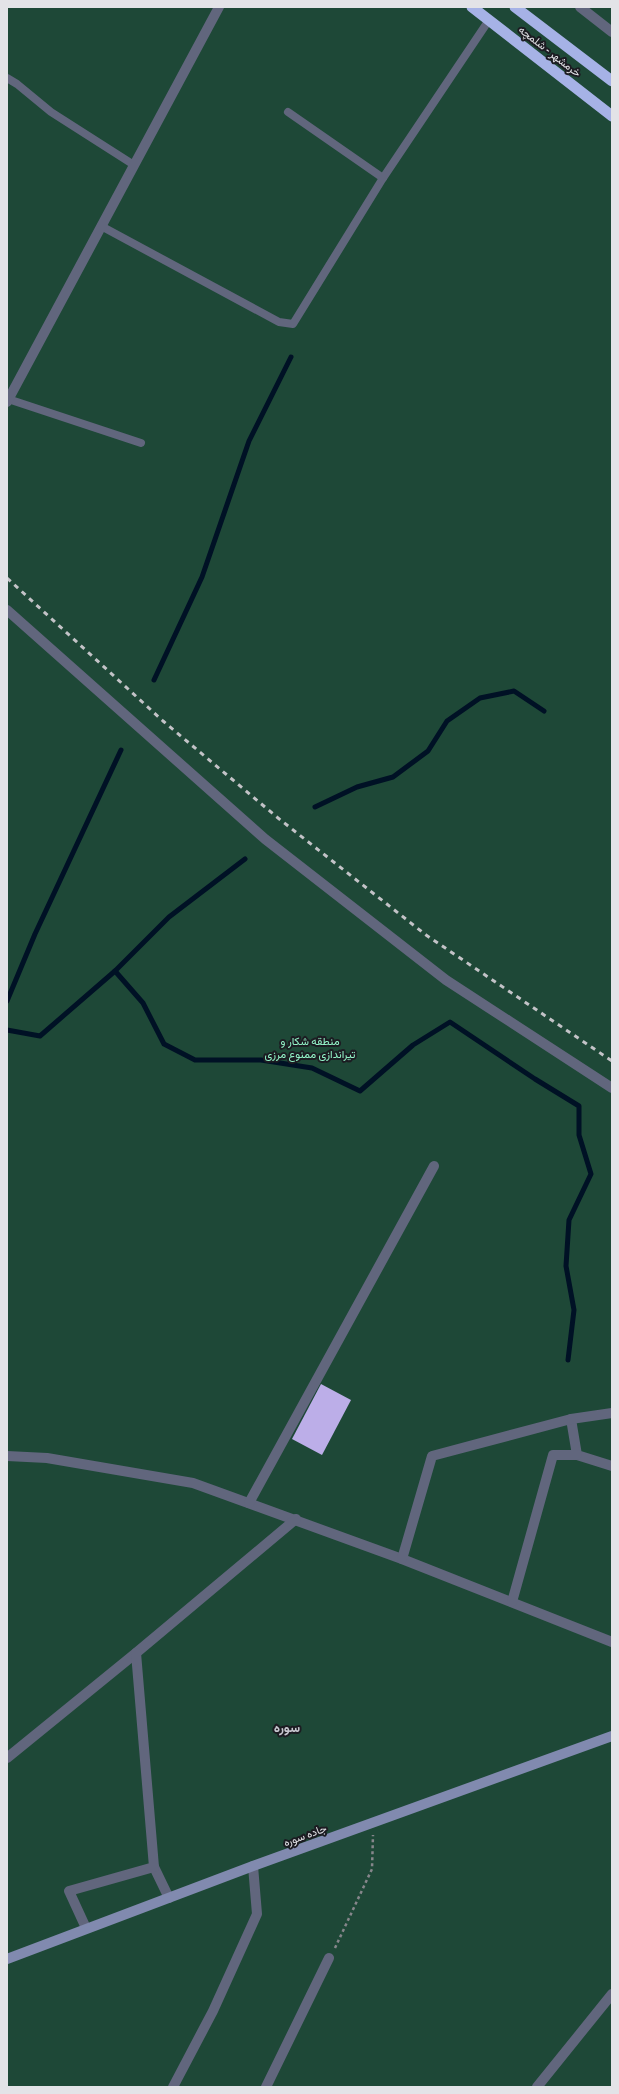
<svg xmlns="http://www.w3.org/2000/svg" width="619" height="2094" viewBox="0 0 619 2094" font-family="'Archivo Narrow',Vazirmatn,sans-serif">
	<style>
		.green { fill: #1e4837 }
		.lines { fill: none; stroke-linecap: round; stroke-linejoin: round }
		.stream { stroke: #001125; stroke-width: 5 }
		.building { fill: #bcaee8 }
		.path { stroke: #86868b; stroke-width: 2.5; stroke-dasharray: 3 3; stroke-linecap: butt }
		.service { stroke: #61667d; stroke-width: 8 }
		.minor { stroke: #61667d; stroke-width: 10 }
		.secondary { stroke: #818aaf; stroke-width: 10 }
		.trunk { stroke: #a6b2e6; stroke-width: 11 }
		.rail { stroke: #c3c3c7; stroke-width: 3; stroke-dasharray: 5 5; stroke-linecap: butt }
		.labels { text-anchor: middle; stroke-width: 4; stroke-linejoin: round; paint-order: stroke }
		.street-label { font-size: 11px; fill: #e3e3e7; stroke: #1c1c22 }
		.park-label { font-size: 11px; fill: #93f6c9; stroke: #1c1c22 }
		.quarter-label { font-size: 13px; font-weight: bold; fill: #c8c8d0; stroke: #1c1c22 }
	</style>
	<rect width="100%" height="100%" fill="#26262c"/>
	<rect class="green" x="7" y="7" width="605" height="2080"/>
	<g class="lines">
		<g class="stream">
			<path d="M154,680L202,577L249,441L291,357"/>
			<path d="M315,807L357,787L393,777L428,751L447,721L480,698L514,691L544,711"/>
			<path d="M115,971L143,1003L164,1044L195,1060H261L312,1068L360,1091L413,1045L450,1022L535,1079L579,1106V1135L591,1174L569,1220L566,1266L574,1310L568,1360"/>
			<path d="M7,1001L35,934L121,750"/>
			<path d="M7,1030L40,1036L115,971L169,917L245,859"/>
		</g>
	</g>
	<path class="building" d="M321,1384L351,1400L322,1455L292,1439Z"/>
	<g class="lines">
		<path class="path" d="M335,1948L372,1869L373,1835"/>
		<g class="service">
			<path d="M7,78L17,84L51,112L134,165"/>
			<path d="M288,112L383,178"/>
			<path d="M101,226L279,322L293,324L383,178L489,20"/>
			<path d="M8,399L141,443"/>
		</g>
		<g class="minor">
			<path d="M580,7L612,32"/>
			<path d="M7,402L219,7"/>
			<path d="M7,610L265,839L446,980L612,1088"/>
			<path d="M571,1419L577,1455L612,1466"/>
			<path d="M7,1456L47,1458L193,1483L402,1559L612,1642"/>
			<path d="M249,1503L434,1166"/>
			<path d="M402,1559L432,1456L571,1419L612,1413"/>
			<path d="M512,1602L553,1455H577"/>
			<path d="M7,1758L136,1653L296,1519"/>
			<path d="M154,1867L169,1898"/>
			<path d="M86,1928L69,1891L154,1867L136,1653"/>
			<path d="M173,2087L213,2011L257,1914L253,1866"/>
			<path d="M266,2087L329,1958"/>
			<path d="M537,2087L612,1994"/>
		</g>
		<path class="secondary" d="M7,1959L253,1866L612,1736"/>
		<g class="trunk">
			<path d="M472,7L612,116"/>
			<path d="M515,7L612,81"/>
		</g>
		<path class="rail" d="M7,578L163,721L278,818L426,935L612,1061"/>
	</g>
	<g class="labels">
		<g class="street-label">
			<text transform="translate(550 51) rotate(38)" y="4">خرمشهر - شلمچه</text>
			<text transform="translate(305 1835) rotate(-20)" y="4">جاده سوره</text>
		</g>
		<g class="park-label">
			<text x="310" y="1045">منطقه شکار و<tspan x="310" dy="13">تیراندازی ممنوع مرزی</tspan></text>
		</g>
		<g class="quarter-label">
			<text x="287" y="1732">سوره</text>
		</g>
	</g>
	<rect width="619" height="2094" fill="none" stroke="#e3e3e7" stroke-width="16"/>
</svg>
